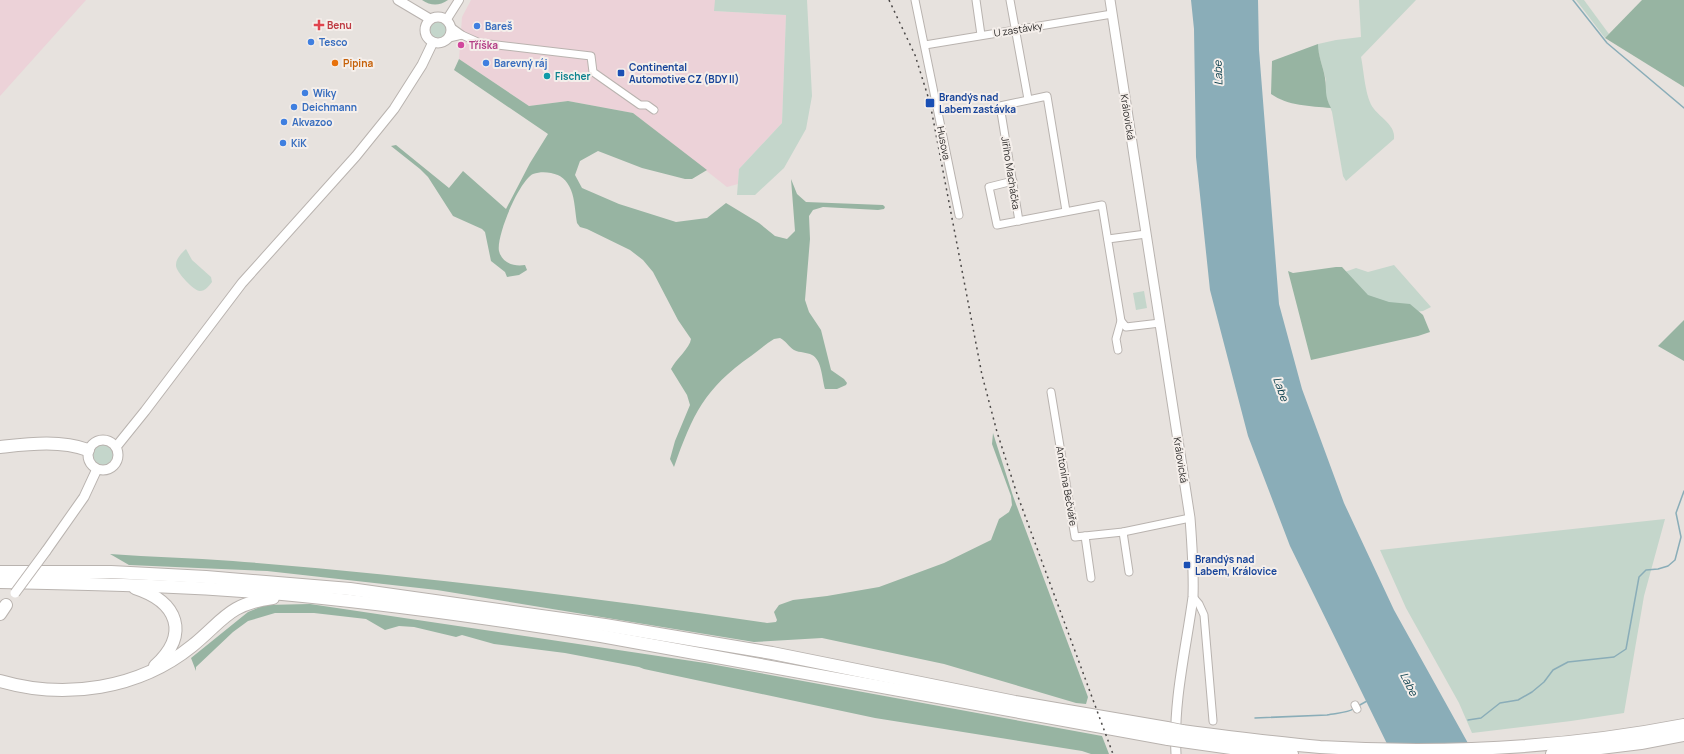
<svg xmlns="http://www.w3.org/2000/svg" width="1684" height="754" viewBox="0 0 1684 754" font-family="Manrope,sans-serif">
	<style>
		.industrial { fill: #ecd2d8 }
		.green { fill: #c4d6cb }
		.forest { fill: #97b4a2 }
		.water { fill: #8aadb8 }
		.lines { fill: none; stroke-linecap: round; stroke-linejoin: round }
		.stream { stroke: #8aadb8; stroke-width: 1.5 }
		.minor-casing { stroke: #b9b3af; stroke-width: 9 }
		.tertiary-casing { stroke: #b9b3af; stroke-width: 10 }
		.secondary-casing { stroke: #b9b3af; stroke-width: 11 }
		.motorway-casing { stroke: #b9b3af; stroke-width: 14 }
		.minor { stroke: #fff; stroke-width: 7 }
		.tertiary { stroke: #fff; stroke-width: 8 }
		.secondary { stroke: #fff; stroke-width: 9 }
		.motorway { stroke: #fff; stroke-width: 12 }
		.rail { stroke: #4b4847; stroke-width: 1.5; stroke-dasharray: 2 4; stroke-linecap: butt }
		.secondary-bridge-casing { stroke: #b9b3af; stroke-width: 11; stroke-linecap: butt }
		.motorway-bridge-casing { stroke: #b9b3af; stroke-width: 14; stroke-linecap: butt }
		.secondary-bridge { stroke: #fff; stroke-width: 9 }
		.motorway-bridge { stroke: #fff; stroke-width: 12 }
		.health-dot { fill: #e0444e; stroke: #f5efeb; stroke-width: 1.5 }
		.shop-dot { fill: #3f7fe0; stroke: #f5efeb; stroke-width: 1.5 }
		.hotel-dot { fill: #d1479c; stroke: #f5efeb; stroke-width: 1.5 }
		.food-dot { fill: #e8710a; stroke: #f5efeb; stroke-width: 1.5 }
		.transit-dot { fill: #1a4fb4; stroke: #f5efeb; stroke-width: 1.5 }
		.culture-dot { fill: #0f9aa8; stroke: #f5efeb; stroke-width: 1.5 }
		.labels { text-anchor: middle; stroke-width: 4; stroke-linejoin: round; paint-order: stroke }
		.health-label { font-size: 10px; font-weight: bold; fill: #be3a42; stroke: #f5efeb; text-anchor: start }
		.shop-label { font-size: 10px; font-weight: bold; fill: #366cbe; stroke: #f5efeb; text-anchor: start }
		.street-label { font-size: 10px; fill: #2b2928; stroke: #f5efeb }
		.hotel-label { font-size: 10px; font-weight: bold; fill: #b23c85; stroke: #f5efeb; text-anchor: start }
		.food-label { font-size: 10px; font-weight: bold; fill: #c56008; stroke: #f5efeb; text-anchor: start }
		.transit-label { font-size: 10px; font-weight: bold; fill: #164399; stroke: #f5efeb; text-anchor: start }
		.culture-label { font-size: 10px; font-weight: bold; fill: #0d838f; stroke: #f5efeb; text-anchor: start }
		.water-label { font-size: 11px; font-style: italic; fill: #033a48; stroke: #f5efeb }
	</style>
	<rect width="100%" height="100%" fill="#e7e2de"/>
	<g class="industrial">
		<path d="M0,0H86L0,96Z"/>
		<path d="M471,0H715V11L786,15L782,123L739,169L738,184L727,187L633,113L568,101L529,106L459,59L462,17Z"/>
	</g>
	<g class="green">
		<path d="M715,0H807L812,96L806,129L784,168L755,195H737L739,169L782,123L786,15L714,11Z"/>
		<path d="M1359,0H1416L1361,57C1364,71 1365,98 1374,109C1381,118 1396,126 1394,139L1346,181L1343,176L1332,112L1325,95L1326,80L1318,51V44L1336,40L1361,37Z"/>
		<path d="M1576,0H1584L1609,34L1605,38Z"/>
		<circle cx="438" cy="29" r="10"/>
		<path d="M186,249L192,260L211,277L212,282C209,286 205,291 200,291C194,291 175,271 176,265C176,258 182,253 186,249Z"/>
		<path d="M1394,265L1431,307L1423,311L1372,318L1342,273L1356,268L1368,272Z"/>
		<path d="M1144,291L1147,308L1136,310L1133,293Z"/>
		<circle cx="103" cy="455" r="12"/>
		<path d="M1665,519L1644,596L1624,713L1571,721L1472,733L1459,703L1406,608L1380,550Z"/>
	</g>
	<g class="forest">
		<path d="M422,0H448C439,6 431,6 422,0Z"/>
		<path d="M1642,0H1684V87L1605,38Z"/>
		<path d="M1318,44C1318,56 1323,66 1325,78C1327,90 1324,95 1331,108C1310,106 1288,106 1271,94L1272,61Z"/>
		<path d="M459,59L529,106L568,101L633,113L707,170L692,179H685L642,168L598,151L580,161L575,175L582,188L619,204L676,222L707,218L726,203L759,223L775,236L787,239L795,231L791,179L797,194L806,202L883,205L885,207L884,209L878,210L823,207L813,210L809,216L810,239L805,300L809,312L821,330L831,370L844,379L847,383L846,385L837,389H825C822,379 822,360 812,355C807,352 800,353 794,350C789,347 786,341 780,338L774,339C766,344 759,350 751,356C704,389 693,414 674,467L670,459L675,441L690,405L687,395L671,369C676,359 690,348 691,339L678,320L653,272L643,260L630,250L587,229L580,227L577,223C575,212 575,200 571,190C567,180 561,175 551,173C545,172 539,172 533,174C519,181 496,236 499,251C502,263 514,267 525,265L527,270L519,275L507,277L505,272L491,261L485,232L482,229L453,216L428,177L420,169L391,146L396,145L449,188L463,171L506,209L530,163L548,134L454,70Z"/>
		<path d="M1336,267H1342L1368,295L1389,302L1410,304L1423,315L1430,332L1418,336L1311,360L1288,271L1293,273Z"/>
		<path d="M1684,320V361L1658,346Z"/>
		<path d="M993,433L1013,496L1088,697L1086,704L1076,703L944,664L822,638L754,642L437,590L267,571L129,565L110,554C151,557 192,558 233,561C412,575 590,597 767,623L776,622L777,620L774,612L779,605L793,600L827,596L879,587L944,563L991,540L999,519L1009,512L1012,505L1011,496L992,444Z"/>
		<path d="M310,604L705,663L1102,736L1109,754H1091L1082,751L875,718L644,669L639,667L565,653L494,644L462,635L456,637L414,627L399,626L385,630L366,619L314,613H275L248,621L233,632L196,667V671L191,658L248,612L265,605Z"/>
	</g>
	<path class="water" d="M1191,0H1258L1259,50L1279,304L1302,389L1344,503L1394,610L1474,754H1392L1290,546L1248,436L1210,290L1196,157L1194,29Z"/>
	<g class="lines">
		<g class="stream">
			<path d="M1573,0L1607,43L1684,108"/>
			<path d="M1358,706L1367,701"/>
			<path d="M1255,718L1327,715C1335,713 1348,713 1353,709"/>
			<path d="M1468,720L1481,718L1500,703L1518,700L1532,692L1544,682L1553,670L1568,662L1614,657L1626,649L1639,577L1646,570L1658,569L1668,566L1675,560L1681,537L1676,513L1684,491"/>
		</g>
		<g class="minor-casing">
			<g id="minor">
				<path d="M915,0L959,215"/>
				<path d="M976,0L981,35"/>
				<path d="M1010,0L1028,99"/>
				<path d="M451,27L462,35L480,43L591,56L593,72L640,105H647L654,110"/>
				<path d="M449,38L462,35"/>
				<path d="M925,45L1112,14"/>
				<path d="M1013,181L989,187L997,225L1102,205L1121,321L1126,327L1160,323"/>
				<path d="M1019,221L1000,106L1047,96L1066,211"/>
				<path d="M1108,239L1146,234"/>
				<path d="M1118,350L1116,339L1121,321"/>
				<path d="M1051,392L1075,537L1123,532L1190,518"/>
				<path d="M1123,532L1129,572"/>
				<path d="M1085,536L1091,578"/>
				<path d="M1193,597L1199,604L1204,615L1213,721"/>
				<path d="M1355,705L1357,709"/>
			</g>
		</g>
		<g class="tertiary-casing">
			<path id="tertiary" d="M447,19L459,0"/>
		</g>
		<g class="secondary-casing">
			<g id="secondary">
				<path d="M398,0L430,19"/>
				<path d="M1110,0L1190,518C1192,545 1194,570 1193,597C1186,649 1173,701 1176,754"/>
				<circle cx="438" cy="30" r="13"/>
				<circle cx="103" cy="455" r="15"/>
				<path d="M116,447L145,411L242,283L356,156L394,109L422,65L433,42"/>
				<path d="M46,551L84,497L97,469"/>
			</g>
		</g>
		<g class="motorway-casing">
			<g id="motorway">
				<path d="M0,447C29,444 60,440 88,450"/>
				<path d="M0,572H111L206,577L350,589L605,625L772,653L1015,702L1167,728"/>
				<path d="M0,582C101,584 202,586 303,596C403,606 502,620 601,636L1168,739"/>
				<path d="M135,588C178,602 190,634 155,666"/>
				<path d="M0,614L6,605"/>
				<path d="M0,681C65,700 139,689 192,646C224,620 228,604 273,598"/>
				<path d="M1182,731C1228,737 1274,743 1320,747C1439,754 1566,748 1684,725"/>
				<path d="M1182,741L1245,750L1292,754"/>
				<path d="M1552,754L1641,743L1684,735"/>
			</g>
		</g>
		<use href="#minor" class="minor"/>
		<use href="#tertiary" class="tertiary"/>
		<use href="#secondary" class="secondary"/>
		<use href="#motorway" class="motorway"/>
		<path class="rail" d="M889,0L915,55L930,103L982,375L997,432L1017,494L1113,754"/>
		<g class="secondary-bridge-casing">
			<path id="secondary-bridge" d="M15,593L46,551"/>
		</g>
		<g class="motorway-bridge-casing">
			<g id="motorway-bridge">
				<path d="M1167,728L1182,731"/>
				<path d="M1168,739L1182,741"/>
			</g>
		</g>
		<use href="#secondary-bridge" class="secondary-bridge"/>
		<use href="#motorway-bridge" class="motorway-bridge"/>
	</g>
	<path class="health-dot" d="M317 19h4v4h4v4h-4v4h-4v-4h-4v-4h4z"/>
	<g class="shop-dot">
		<circle cx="477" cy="26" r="4"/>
		<circle cx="311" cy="42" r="4"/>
		<circle cx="486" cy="63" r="4"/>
		<circle cx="305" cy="93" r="4"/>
		<circle cx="294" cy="107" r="4"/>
		<circle cx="284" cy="122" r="4"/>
		<circle cx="283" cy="143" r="4"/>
	</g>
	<circle class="hotel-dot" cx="461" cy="45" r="4"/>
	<circle class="food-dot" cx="335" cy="63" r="4"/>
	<g class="transit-dot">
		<rect x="617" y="69" width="8" height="8" rx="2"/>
		<rect x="925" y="98" width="10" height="10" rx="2"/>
		<rect x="1183" y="561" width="8" height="8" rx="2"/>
	</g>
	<circle class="culture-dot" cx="547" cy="76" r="4"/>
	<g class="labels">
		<g class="health-label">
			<text x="327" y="29">Benu</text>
		</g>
		<g class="shop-label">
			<text x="485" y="30">Bareš</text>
			<text x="319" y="46">Tesco</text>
			<text x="494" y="67">Barevný ráj</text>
			<text x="313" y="97">Wiky</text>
			<text x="302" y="111">Deichmann</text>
			<text x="292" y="126">Akvazoo</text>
			<text x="291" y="147">KiK</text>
		</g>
		<g class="street-label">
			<text transform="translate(1018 29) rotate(-9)" y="4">U zastávky</text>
			<text transform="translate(1128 117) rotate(81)" y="4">Královická</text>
			<text transform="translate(944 143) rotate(79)" y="4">Husova</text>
			<text transform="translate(1011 173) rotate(81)" y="4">Jiřího Macháčka</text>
			<text transform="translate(1181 460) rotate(81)" y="4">Královická</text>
			<text transform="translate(1067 486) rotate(80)" y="4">Antonína Bečváře</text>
		</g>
		<g class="hotel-label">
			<text x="469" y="49">Tříška</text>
		</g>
		<g class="food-label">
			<text x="343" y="67">Pipina</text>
		</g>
		<g class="transit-label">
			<text x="629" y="71">Continental<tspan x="629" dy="12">Automotive CZ (BDY II)</tspan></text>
			<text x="939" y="101">Brandýs nad<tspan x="939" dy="12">Labem zastávka</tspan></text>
			<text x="1195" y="563">Brandýs nad<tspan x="1195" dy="12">Labem, Královice</tspan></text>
		</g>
		<g class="culture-label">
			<text x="555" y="80">Fischer</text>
		</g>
		<g class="water-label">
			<text transform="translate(1218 73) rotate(-92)" y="4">Labe</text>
			<text transform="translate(1281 389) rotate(70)" y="4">Labe</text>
			<text transform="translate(1409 684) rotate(63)" y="4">Labe</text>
		</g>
	</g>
</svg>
